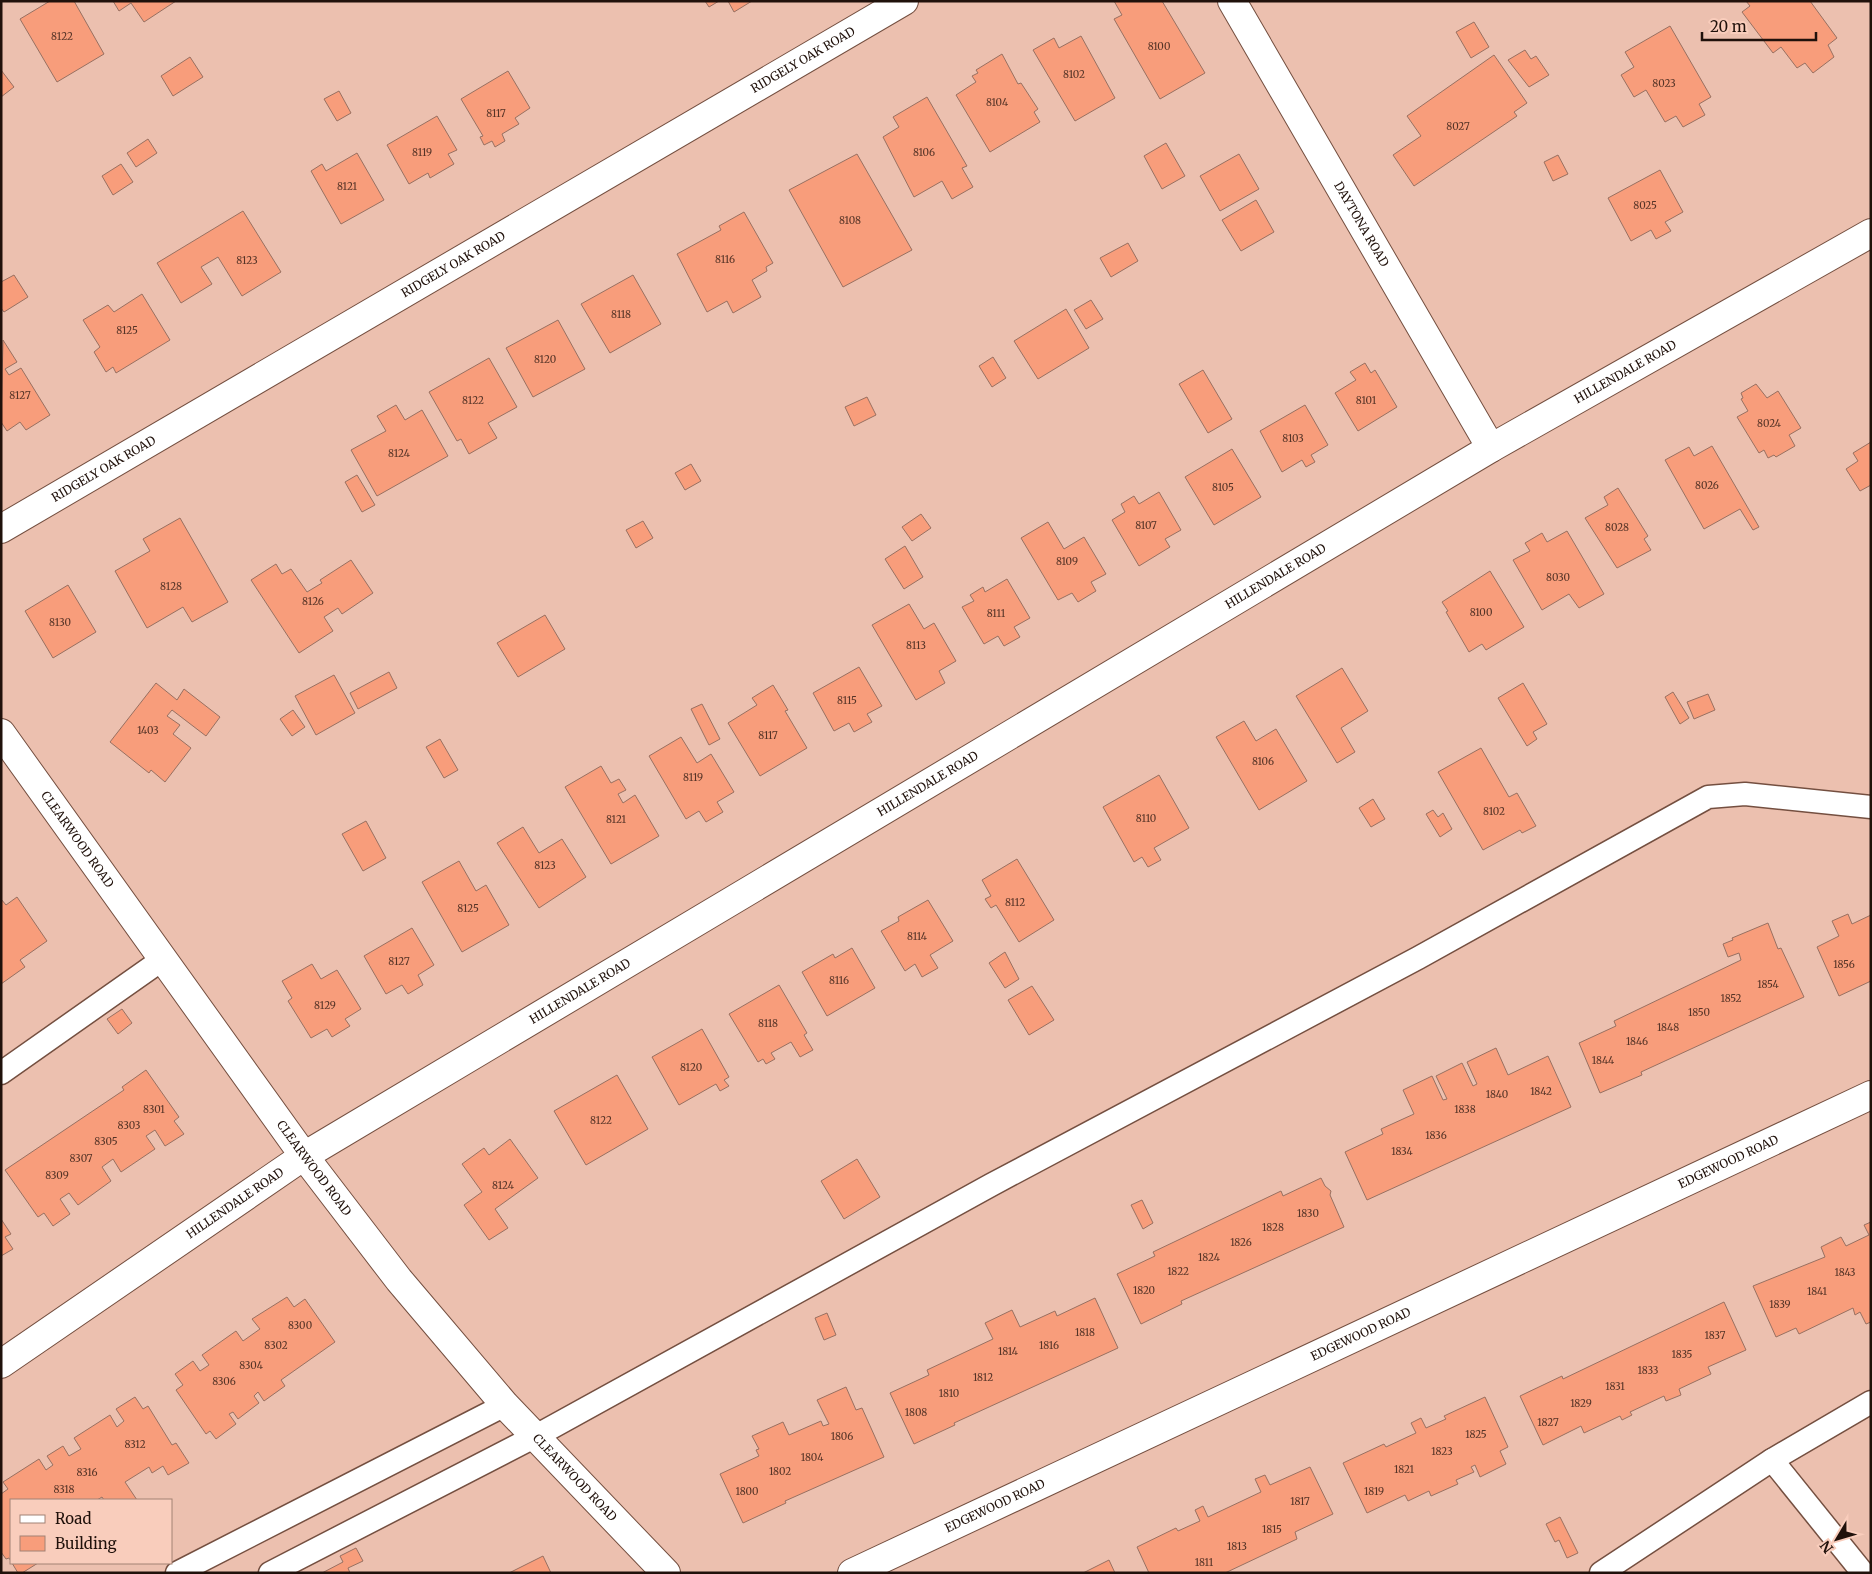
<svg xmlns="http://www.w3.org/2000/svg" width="1872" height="1574" viewBox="0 0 1872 1574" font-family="Merriweather,serif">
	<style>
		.building { fill: #f89d7b; stroke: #987061 }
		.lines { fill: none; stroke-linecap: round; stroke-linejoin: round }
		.lane-casing { stroke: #744f40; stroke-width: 25 }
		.street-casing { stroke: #744f40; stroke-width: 30 }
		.lane { stroke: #fff; stroke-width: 22 }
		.street { stroke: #fff; stroke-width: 28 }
		.labels { text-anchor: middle; stroke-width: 4.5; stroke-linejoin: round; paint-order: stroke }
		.number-label { font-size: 10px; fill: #563427 }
		.street-label { font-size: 12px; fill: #20110b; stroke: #f9cdbc }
	</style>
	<rect width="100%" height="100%" fill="#ecc0af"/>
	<g class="building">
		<path d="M50,1H74L104,54L57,82L20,19Z"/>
		<path d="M113,1H176L144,22L131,3L119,11Z"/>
		<path d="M705,1H719L709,7Z"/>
		<path d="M728,1H752L734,12Z"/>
		<path d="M1114,1H1162L1205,73L1160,99L1114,19L1122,15Z"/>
		<path d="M1746,1H1810L1837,38L1828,45L1834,57L1813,73L1805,63L1797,68L1781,47L1773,53L1742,12L1750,6Z"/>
		<path d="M1474,22L1489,47L1471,58L1456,32Z"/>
		<path d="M1670,26L1711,97L1699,104L1705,115L1683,127L1676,116L1665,122L1646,90L1634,97L1621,75L1634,67L1625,52Z"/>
		<path d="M1081,36L1115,98L1075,121L1033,50L1054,38L1059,48Z"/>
		<path d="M1525,50L1531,59L1536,56L1549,75L1529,87L1508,60Z"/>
		<path d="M1002,54L1018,84L1021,83L1038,109L1034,112L1040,122L990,152L956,95L976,82L972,76L978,73L976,70Z"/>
		<path d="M1494,55L1527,103L1514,112L1517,116L1414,186L1393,155L1421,136L1407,116Z"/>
		<path d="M190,57L203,77L173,96L161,76Z"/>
		<path d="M1,70L14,87L1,97Z"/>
		<path d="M508,71L530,108L515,118L519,124L502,134L505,141L495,147L492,141L484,145L480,137L483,136L461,99Z"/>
		<path d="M339,91L351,113L337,121L324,99Z"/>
		<path d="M927,97L967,166L962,168L973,187L952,199L942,181L914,197L883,137L899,127L893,117Z"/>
		<path d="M437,116L457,150L448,154L454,164L430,178L428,173L409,184L387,145Z"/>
		<path d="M148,139L157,153L136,167L127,153Z"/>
		<path d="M1166,143L1185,176L1162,189L1144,156Z"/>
		<path d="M357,153L384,200L341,224L311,171L322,164L326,171Z"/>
		<path d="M857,154L912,250L843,287L789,190Z"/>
		<path d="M1239,154L1259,189L1220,211L1200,176Z"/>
		<path d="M1558,155L1568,174L1553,181L1544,162Z"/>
		<path d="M121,164L133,182L113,195L102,176Z"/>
		<path d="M1660,170L1683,212L1665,222L1671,231L1656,239L1651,230L1631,241L1608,198Z"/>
		<path d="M1256,200L1274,232L1241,251L1222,220Z"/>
		<path d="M243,211L281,272L242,296L218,257L201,267L212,284L181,303L157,263Z"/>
		<path d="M744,212L773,263L766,267L767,271L752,280L761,297L733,313L727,301L707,312L677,254L721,230L719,226Z"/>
		<path d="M1128,243L1138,261L1111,277L1100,258Z"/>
		<path d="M14,275L28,297L4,312L1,308V282Z"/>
		<path d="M633,275L661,324L610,353L581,304Z"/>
		<path d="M142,294L170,340L116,373L113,367L106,372L94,352L100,347L83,320L108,305L114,312Z"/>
		<path d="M1091,300L1103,319L1086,329L1074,310Z"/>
		<path d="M1066,309L1089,348L1038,379L1014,341Z"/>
		<path d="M558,320L585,369L533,397L506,348Z"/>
		<path d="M3,340L17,362L5,369L9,375L21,368L50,415L26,430L20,422L7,431L1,422Z"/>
		<path d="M993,357L1006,378L992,387L979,366Z"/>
		<path d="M489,358L517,407L488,423L497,438L469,454L461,439L457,441L429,392Z"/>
		<path d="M1365,363L1371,373L1375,370L1397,407L1358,431L1335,393L1356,380L1350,372Z"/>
		<path d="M1203,370L1232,419L1208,433L1179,384Z"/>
		<path d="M1756,384L1767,398L1778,391L1801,428L1789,435L1795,446L1776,457L1774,455L1768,458L1764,450L1759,453L1737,417L1748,411L1741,399L1743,398L1741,393Z"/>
		<path d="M867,397L876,415L854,426L845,407Z"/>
		<path d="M396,405L405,420L422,410L448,456L377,496L351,450L386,431L377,416Z"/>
		<path d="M1305,405L1328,445L1311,455L1315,462L1306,467L1302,460L1282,472L1260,431Z"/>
		<path d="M1871,442V485L1860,491L1846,469L1858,461L1853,453Z"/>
		<path d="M1712,446L1759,527L1753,530L1740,509L1704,529L1665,460L1689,447L1694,456Z"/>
		<path d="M1232,449L1261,497L1214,525L1185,477Z"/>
		<path d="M691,464L701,481L685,490L675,473Z"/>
		<path d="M357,475L375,505L362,512L345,482Z"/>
		<path d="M1618,488L1648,536L1644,539L1651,550L1617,568L1585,518L1608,505L1604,497Z"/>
		<path d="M1159,492L1181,530L1165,539L1170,547L1139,566L1112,520L1125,512L1121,504L1134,496L1139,504Z"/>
		<path d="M921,514L931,528L912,541L902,527Z"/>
		<path d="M180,518L228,602L192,622L183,607L147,628L115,571L150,551L143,539Z"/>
		<path d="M643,521L653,538L636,548L626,530Z"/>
		<path d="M1048,522L1064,549L1084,537L1106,574L1091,582L1096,591L1078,602L1072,593L1058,600L1021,538Z"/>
		<path d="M1567,531L1604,594L1579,608L1569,594L1542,610L1513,560L1530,551L1525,543L1542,533L1547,542Z"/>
		<path d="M905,546L923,577L904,589L885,559Z"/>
		<path d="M351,560L373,593L342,614L338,608L324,617L333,631L299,653L251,580L276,564L282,574L291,569L307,592L322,583L320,580Z"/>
		<path d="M1490,571L1524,627L1486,650L1482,644L1469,652L1446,612L1448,611L1442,602Z"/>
		<path d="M1007,579L1030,618L1014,627L1020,637L1004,646L998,636L984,644L962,607L974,601L970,595L983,587L985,592Z"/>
		<path d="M68,585L96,632L53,658L25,611Z"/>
		<path d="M909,604L924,629L934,623L956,661L939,671L945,683L916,700L872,625Z"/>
		<path d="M545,615L565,649L518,677L497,643Z"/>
		<path d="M859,667L882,706L867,714L872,722L854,732L849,723L834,731L813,693Z"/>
		<path d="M1342,668L1368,711L1341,728L1355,752L1337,763L1296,696Z"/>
		<path d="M389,672L397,688L358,709L350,693Z"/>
		<path d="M334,675L355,713L316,735L295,696Z"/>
		<path d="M156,683L177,700L184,689L220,717L206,736L172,710L167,716L180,725L173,734L191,748L165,782L151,770L149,773L110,742Z"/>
		<path d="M1523,683L1547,724L1533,732L1537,739L1527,746L1498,698Z"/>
		<path d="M773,685L788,710L785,711L807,748L760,776L728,723L757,705L752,698Z"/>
		<path d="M1673,692L1689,718L1680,724L1665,697Z"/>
		<path d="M1708,694L1715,710L1694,719L1687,702Z"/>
		<path d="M702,704L720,739L709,745L691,709Z"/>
		<path d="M293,710L305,727L292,736L280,719Z"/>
		<path d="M1244,721L1256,741L1276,729L1307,781L1259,810L1216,737Z"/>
		<path d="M681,737L697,763L711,754L734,792L717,802L723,812L706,822L699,811L686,819L649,756Z"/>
		<path d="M440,739L458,770L444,778L426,747Z"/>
		<path d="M1481,748L1509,797L1517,793L1536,826L1522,833L1520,830L1483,850L1438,772Z"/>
		<path d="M601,766L611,783L619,779L626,790L618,794L623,803L635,795L659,836L611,864L565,787Z"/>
		<path d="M1159,775L1189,828L1154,848L1161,860L1148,867L1142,857L1134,862L1103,807Z"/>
		<path d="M1373,799L1385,819L1371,827L1359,808Z"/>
		<path d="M1433,810L1438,817L1443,813L1452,829L1440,837L1426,814Z"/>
		<path d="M366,821L386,858L363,871L342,834Z"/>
		<path d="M523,827L539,853L562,839L586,877L539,908L497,843Z"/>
		<path d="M1017,859L1054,920L1019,942L996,905L991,908L985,899L991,896L982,880Z"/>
		<path d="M459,861L476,891L486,885L509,925L462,952L422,882Z"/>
		<path d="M17,897L47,941L20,960L25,967L1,984V899L6,905Z"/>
		<path d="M928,900L953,941L930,955L938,968L922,977L915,964L905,971L881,931L899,921L898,917Z"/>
		<path d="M1848,914L1852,924L1871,915V981L1839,996L1817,947L1839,936L1832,921Z"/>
		<path d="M1768,923L1778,949L1781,948L1804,997L1641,1072L1642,1075L1600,1093L1579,1043L1616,1026L1614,1021L1741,960L1739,953L1728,957L1723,944L1733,940L1732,938Z"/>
		<path d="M412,928L434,965L418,975L423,985L408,994L402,985L386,994L364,956Z"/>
		<path d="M852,948L875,988L827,1016L802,972L833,954L835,958Z"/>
		<path d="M1005,952L1019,979L1005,988L989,963Z"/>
		<path d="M312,964L321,979L337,970L361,1009L345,1019L350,1026L332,1037L327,1029L311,1038L288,1001L292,998L282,981Z"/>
		<path d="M779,985L807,1033L804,1035L813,1050L800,1057L791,1042L771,1053L775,1059L766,1064L763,1059L758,1062L729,1014Z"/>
		<path d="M1032,986L1054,1020L1029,1035L1008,1000Z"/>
		<path d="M122,1009L132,1023L118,1034L107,1019Z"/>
		<path d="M702,1029L729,1077L724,1080L729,1086L720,1091L716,1084L679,1105L652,1057Z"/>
		<path d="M1496,1048L1508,1075L1548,1056L1571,1107L1367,1200L1345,1152L1383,1134L1381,1129L1414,1114L1403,1090L1432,1076L1443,1100L1447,1099L1436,1076L1462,1063L1473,1086L1477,1084L1467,1062Z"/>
		<path d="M146,1070L179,1117L174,1121L184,1134L165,1146L155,1130L146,1136L155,1149L121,1172L113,1159L102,1167L111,1181L78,1205L69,1193L60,1199L70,1214L53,1226L44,1213L38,1217L5,1170L124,1090L122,1087Z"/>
		<path d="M617,1075L648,1129L586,1165L554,1111Z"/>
		<path d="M510,1139L538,1178L495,1209L508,1228L489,1240L464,1205L482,1192L462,1164L484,1148L489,1155Z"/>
		<path d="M857,1159L880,1197L844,1219L821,1181Z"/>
		<path d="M1321,1178L1325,1186L1331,1191L1330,1195L1344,1227L1181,1301L1182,1304L1141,1324L1117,1274L1155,1256L1153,1252L1281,1191L1283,1196Z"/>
		<path d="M1142,1200L1153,1223L1143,1229L1131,1205Z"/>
		<path d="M1,1219L11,1234L5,1237L13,1249L1,1256Z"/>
		<path d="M1871,1222V1322L1866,1324L1860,1312L1855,1315L1853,1308L1799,1334L1796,1328L1776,1337L1753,1286L1825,1257L1821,1247L1841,1237L1846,1246L1869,1235L1864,1225Z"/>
		<path d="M287,1297L294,1307L305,1299L335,1342L281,1380L285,1386L264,1401L258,1392L254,1396L259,1403L238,1419L233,1412L229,1414L236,1424L216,1439L210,1431L206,1434L176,1390L183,1385L175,1374L193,1361L200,1371L209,1365L202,1355L236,1331L243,1341L260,1329L252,1319Z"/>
		<path d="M1095,1298L1118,1348L954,1423L955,1425L914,1444L890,1393L929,1375L927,1370L993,1339L985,1323L1012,1310L1020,1327L1055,1311L1057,1316Z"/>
		<path d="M1724,1302L1746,1350L1708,1367L1711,1374L1679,1389L1681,1395L1666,1401L1664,1396L1630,1412L1632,1415L1622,1420L1620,1416L1584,1433L1581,1426L1543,1445L1520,1396L1562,1376L1563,1379Z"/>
		<path d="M827,1313L836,1335L824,1340L815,1318Z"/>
		<path d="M846,1387L856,1410L862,1408L884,1457L785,1501L786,1503L743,1523L720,1474L759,1456L756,1450L759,1449L752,1436L783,1422L789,1435L821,1421L823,1426L829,1424L817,1400Z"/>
		<path d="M135,1397L143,1409L148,1406L172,1445L176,1443L189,1463L168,1475L163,1466L152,1473L149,1467L125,1482L137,1500H104L102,1497L97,1500H11V1561L9,1558L6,1559L1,1552V1494L8,1489L3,1482L39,1459L46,1470L53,1465L47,1456L63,1446L69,1456L81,1449L74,1438L110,1415L117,1427L124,1421L116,1409Z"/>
		<path d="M1485,1397L1508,1447L1500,1451L1506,1464L1480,1477L1475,1465L1471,1467L1474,1472L1456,1480L1458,1484L1431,1496L1429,1491L1408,1501L1405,1495L1367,1513L1343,1463L1384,1444L1386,1447L1416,1433L1411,1423L1421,1418L1426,1428L1446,1419L1444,1416Z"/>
		<path d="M1310,1467L1333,1514L1295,1532L1297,1539L1225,1573H1149L1137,1547L1176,1528L1178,1531L1200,1521L1195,1510L1203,1506L1208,1517L1261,1492L1255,1479L1265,1475L1270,1485Z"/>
		<path d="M1560,1517L1578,1553L1567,1558L1559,1540L1555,1542L1546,1524Z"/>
		<path d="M356,1548L363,1561L348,1568L350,1573H322L343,1562L340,1556Z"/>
		<path d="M543,1556L551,1573H509Z"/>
		<path d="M1109,1560L1115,1573H1083Z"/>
		<path d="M12,1563H38L22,1573H18Z"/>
	</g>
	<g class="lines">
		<g class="lane-casing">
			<g id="lane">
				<path d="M1,1073L163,959"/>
				<path d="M1772,1460L1863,1573"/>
				<path d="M177,1573L505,1405"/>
				<path d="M270,1573L536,1436L991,1185L1418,958L1708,797L1745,794L1871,807"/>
				<path d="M1601,1573L1772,1460L1871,1402"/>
			</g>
		</g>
		<g class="street-casing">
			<g id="street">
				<path id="s1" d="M1232,1L1491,448"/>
				<path id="s2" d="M1,529L904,1"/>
				<path id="s3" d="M1,733L304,1156L399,1280L505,1405L666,1573"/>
				<path id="s4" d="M1,1364L304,1156L1491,448L1871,233"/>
				<path id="s5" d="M852,1573L1871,1095"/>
			</g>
		</g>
		<use href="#lane" class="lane"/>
		<use href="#street" class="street"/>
	</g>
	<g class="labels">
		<g class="number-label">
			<text x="62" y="40">8122</text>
			<text x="1159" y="50">8100</text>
			<text x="1074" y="78">8102</text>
			<text x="1664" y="87">8023</text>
			<text x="997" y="106">8104</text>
			<text x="496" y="117">8117</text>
			<text x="1458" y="130">8027</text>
			<text x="422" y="156">8119</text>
			<text x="924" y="156">8106</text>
			<text x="347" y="190">8121</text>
			<text x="1645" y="209">8025</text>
			<text x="850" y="224">8108</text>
			<text x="725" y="263">8116</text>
			<text x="247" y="264">8123</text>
			<text x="621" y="318">8118</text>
			<text x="127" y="334">8125</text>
			<text x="545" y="363">8120</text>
			<text x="20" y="399">8127</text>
			<text x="473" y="404">8122</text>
			<text x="1366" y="404">8101</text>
			<text x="1769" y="427">8024</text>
			<text x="1293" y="442">8103</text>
			<text x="399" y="457">8124</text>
			<text x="1707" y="489">8026</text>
			<text x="1223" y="491">8105</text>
			<text x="1146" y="529">8107</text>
			<text x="1617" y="531">8028</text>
			<text x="1067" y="565">8109</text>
			<text x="1558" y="581">8030</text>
			<text x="171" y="590">8128</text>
			<text x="313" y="605">8126</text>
			<text x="1481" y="616">8100</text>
			<text x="996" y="617">8111</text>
			<text x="60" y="626">8130</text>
			<text x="916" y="649">8113</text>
			<text x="847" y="704">8115</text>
			<text x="148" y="734">1403</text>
			<text x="768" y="739">8117</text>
			<text x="1263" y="765">8106</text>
			<text x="693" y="781">8119</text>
			<text x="1494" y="815">8102</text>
			<text x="1146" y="822">8110</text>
			<text x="616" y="823">8121</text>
			<text x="545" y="869">8123</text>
			<text x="1015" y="906">8112</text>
			<text x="468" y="912">8125</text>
			<text x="917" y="940">8114</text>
			<text x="399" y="965">8127</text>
			<text x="1844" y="968">1856</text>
			<text x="839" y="984">8116</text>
			<text x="1768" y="988">1854</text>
			<text x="1731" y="1002">1852</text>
			<text x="325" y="1009">8129</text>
			<text x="1699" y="1016">1850</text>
			<text x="768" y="1027">8118</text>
			<text x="1668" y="1031">1848</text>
			<text x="1637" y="1045">1846</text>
			<text x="1603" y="1064">1844</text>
			<text x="691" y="1071">8120</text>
			<text x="1541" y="1095">1842</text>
			<text x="1497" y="1098">1840</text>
			<text x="154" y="1113">8301</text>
			<text x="1465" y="1113">1838</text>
			<text x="601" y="1124">8122</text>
			<text x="129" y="1129">8303</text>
			<text x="1436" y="1139">1836</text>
			<text x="106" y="1145">8305</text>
			<text x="1402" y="1155">1834</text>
			<text x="81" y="1162">8307</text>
			<text x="57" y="1179">8309</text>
			<text x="503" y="1189">8124</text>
			<text x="1308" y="1217">1830</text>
			<text x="1273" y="1231">1828</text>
			<text x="1241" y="1246">1826</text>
			<text x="1209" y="1261">1824</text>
			<text x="1178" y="1275">1822</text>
			<text x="1845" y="1276">1843</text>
			<text x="1144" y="1294">1820</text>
			<text x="1817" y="1295">1841</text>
			<text x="1780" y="1308">1839</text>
			<text x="300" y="1329">8300</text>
			<text x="1085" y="1336">1818</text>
			<text x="1715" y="1339">1837</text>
			<text x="276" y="1349">8302</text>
			<text x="1049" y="1349">1816</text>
			<text x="1008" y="1355">1814</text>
			<text x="1682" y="1358">1835</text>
			<text x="251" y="1369">8304</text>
			<text x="1648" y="1374">1833</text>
			<text x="983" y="1381">1812</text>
			<text x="224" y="1385">8306</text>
			<text x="1615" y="1390">1831</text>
			<text x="949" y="1397">1810</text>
			<text x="1581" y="1407">1829</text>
			<text x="916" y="1416">1808</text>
			<text x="1548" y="1426">1827</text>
			<text x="1476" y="1438">1825</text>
			<text x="842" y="1440">1806</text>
			<text x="135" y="1448">8312</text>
			<text x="1442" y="1455">1823</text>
			<text x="812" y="1461">1804</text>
			<text x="1404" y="1473">1821</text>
			<text x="780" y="1475">1802</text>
			<text x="87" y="1476">8316</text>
			<text x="64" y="1493">8318</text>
			<text x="747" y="1495">1800</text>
			<text x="1374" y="1495">1819</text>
			<text x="1300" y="1505">1817</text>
			<text x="1272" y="1533">1815</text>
			<text x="1237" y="1550">1813</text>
			<text x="1204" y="1566">1811</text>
		</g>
		<g class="street-label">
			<text dy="4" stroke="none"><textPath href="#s2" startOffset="929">RIDGELY OAK ROAD</textPath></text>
			<text dy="4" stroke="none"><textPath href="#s1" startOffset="258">DAYTONA ROAD</textPath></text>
			<text dy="4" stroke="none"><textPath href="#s2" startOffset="524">RIDGELY OAK ROAD</textPath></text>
			<text dy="4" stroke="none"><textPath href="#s4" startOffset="1904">HILLENDALE ROAD</textPath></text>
			<text dy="4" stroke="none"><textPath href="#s2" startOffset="119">RIDGELY OAK ROAD</textPath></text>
			<text dy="4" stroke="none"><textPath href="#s4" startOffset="1499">HILLENDALE ROAD</textPath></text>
			<text dy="4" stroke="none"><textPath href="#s4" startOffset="1094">HILLENDALE ROAD</textPath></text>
			<text dy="4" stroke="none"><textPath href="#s3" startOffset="131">CLEARWOOD ROAD</textPath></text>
			<text dy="4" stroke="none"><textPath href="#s4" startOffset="689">HILLENDALE ROAD</textPath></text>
			<text dy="4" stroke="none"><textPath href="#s5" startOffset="968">EDGEWOOD ROAD</textPath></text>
			<text dy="4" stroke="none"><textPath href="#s3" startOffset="536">CLEARWOOD ROAD</textPath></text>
			<text dy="4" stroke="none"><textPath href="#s4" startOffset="284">HILLENDALE ROAD</textPath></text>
			<text dy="4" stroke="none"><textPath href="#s5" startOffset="562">EDGEWOOD ROAD</textPath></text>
			<text dy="4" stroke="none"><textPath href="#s3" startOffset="941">CLEARWOOD ROAD</textPath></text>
			<text dy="4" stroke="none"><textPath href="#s5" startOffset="158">EDGEWOOD ROAD</textPath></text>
		</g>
	</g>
	<rect width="1872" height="1574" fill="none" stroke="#20110b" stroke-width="5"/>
	<rect x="10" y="1499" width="162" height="65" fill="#f9cdbc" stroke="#a28275"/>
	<rect x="20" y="1515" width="25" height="8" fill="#ffffff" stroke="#a28275"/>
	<text x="55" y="1524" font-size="15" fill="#20110b">Road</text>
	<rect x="20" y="1536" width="25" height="15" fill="#f89d7b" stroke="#a28275"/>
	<text x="55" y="1549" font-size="15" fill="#20110b">Building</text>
	<g transform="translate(1837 1539) rotate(232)" stroke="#f9cdbc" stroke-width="4" paint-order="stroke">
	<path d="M0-4L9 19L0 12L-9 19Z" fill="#20110b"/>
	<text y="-8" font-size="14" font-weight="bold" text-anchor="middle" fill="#20110b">N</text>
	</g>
	<path d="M1702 32v8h114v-8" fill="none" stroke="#20110b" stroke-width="2.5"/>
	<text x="1710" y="32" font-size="15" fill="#20110b" stroke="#f9cdbc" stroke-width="4" paint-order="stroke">20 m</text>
</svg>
